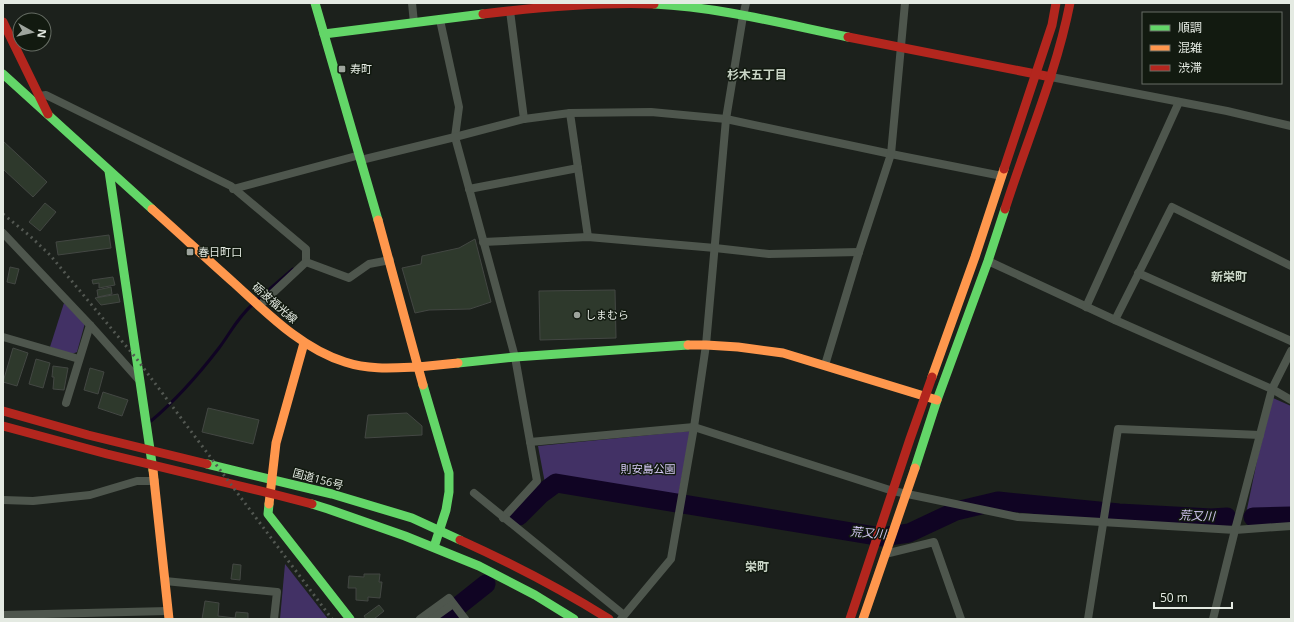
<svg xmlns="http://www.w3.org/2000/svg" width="1294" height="622" viewBox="0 0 1294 622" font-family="'Open Sans','Noto Sans JP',sans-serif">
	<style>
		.green { fill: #423165 }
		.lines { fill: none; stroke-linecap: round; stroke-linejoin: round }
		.stream { stroke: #100423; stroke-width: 3 }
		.river { stroke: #100423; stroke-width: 19 }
		.building { fill: #2e392c; stroke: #434743 }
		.street { stroke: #4e564d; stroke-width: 8 }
		.fast { stroke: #63d668; stroke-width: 9 }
		.slow { stroke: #ff974d; stroke-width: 9 }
		.jam { stroke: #b3261e; stroke-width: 9 }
		.rail { stroke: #535852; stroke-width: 3; stroke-dasharray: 2 4; stroke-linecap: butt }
		.poi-dot { fill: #9ea49d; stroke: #121a10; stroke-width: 1.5 }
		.labels { text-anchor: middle; stroke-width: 3; stroke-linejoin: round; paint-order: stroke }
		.poi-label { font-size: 11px; fill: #e4eae2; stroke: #121a10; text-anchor: start }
		.street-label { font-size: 11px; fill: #e4eae2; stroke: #121a10 }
		.park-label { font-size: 11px; fill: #d7cbf7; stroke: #121a10 }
		.neighbourhood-label { font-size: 12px; font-weight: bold; fill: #c9d5c6; stroke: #121a10 }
		.water-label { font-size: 12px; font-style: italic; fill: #d0c5f0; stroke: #121a10 }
	</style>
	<rect width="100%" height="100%" fill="#1c211c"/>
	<g class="green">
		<path d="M64,303L85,323L77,352L72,354L50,347Z"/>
		<path d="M1273,398L1291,406V512L1246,514L1258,456Z"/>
		<path d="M690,431L676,509L563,490L547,494L538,446Z"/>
		<path d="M285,564L328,619H280Z"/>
	</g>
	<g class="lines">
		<g class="stream">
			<path d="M257,300L293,269"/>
			<path d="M151,421C176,400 199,374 219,348C231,332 237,318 253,304"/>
		</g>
		<g class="river">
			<path d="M519,516L541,494L556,483L882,537L909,533L956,511L998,501L1119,513L1211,518L1227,517"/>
			<path d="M1253,517L1291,516"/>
			<path d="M442,619L486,584"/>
		</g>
	</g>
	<g class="building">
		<path d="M3,141L47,182L33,197L3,169Z"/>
		<path d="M45,203L56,212L40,231L29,222Z"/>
		<path d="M109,235L111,248L58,255L56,242Z"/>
		<path d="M475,239L491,302L470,309L429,310L415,313L402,268L421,264L422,256L459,248Z"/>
		<path d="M10,267L19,269L15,284L7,282Z"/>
		<path d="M113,277L115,285L99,288V283L93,284L92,280Z"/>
		<path d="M111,287L112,294L98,297L97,290Z"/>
		<path d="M615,290L616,338L540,340L539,291Z"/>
		<path d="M118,294L120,302L101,305L95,298Z"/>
		<path d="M13,348L28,353L17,386L3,382Z"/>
		<path d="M36,359L50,363L43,388L29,384Z"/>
		<path d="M53,366L68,368L64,390L53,389L54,377H52Z"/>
		<path d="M90,368L104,372L98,394L84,390Z"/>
		<path d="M103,392L128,400L122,416L98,408Z"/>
		<path d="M208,408L259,420L253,444L202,432Z"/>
		<path d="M407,413L422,426V435L365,438L368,415Z"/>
		<path d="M233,564L241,565L240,580L231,579Z"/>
		<path d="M364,574H380L379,582H382L380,598L368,597V601L356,600V588H348L349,576L364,577Z"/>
		<path d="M205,601L219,603L218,616L235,618L236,612L248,613V619H202Z"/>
		<path d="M379,605L384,611L374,619H366L364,616Z"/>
	</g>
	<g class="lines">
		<g class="street">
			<path d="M412,3L414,23"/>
			<path d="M510,11L524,119"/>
			<path d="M440,20L459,107L455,137L515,357L537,481L503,518"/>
			<path d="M1051,77L1227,111L1291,126"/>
			<path d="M39,96L46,95L231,186L306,249V262L259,306"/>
			<path d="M570,113L588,237"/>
			<path d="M361,160L455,137L524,119L570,113L651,112L726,119L891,154L1002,176"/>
			<path d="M233,189L360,155"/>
			<path d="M469,189L578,168"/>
			<path d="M3,233L90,325L140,381"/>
			<path d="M483,242L588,237L715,248L769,254L859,252"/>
			<path d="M988,261L1115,320L1272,389L1291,400"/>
			<path d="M306,262L349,278L369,264L390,260"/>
			<path d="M1138,273L1291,341"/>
			<path d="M1086,307L1179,102"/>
			<path d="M1115,320L1172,207L1291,266"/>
			<path d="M3,337L79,359"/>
			<path d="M825,365L859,252L891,154L905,3"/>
			<path d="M66,403L90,325"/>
			<path d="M530,442L694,427L893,491L1018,517L1235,530L1291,526"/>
			<path d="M474,493L624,615"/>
			<path d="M3,500L33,501L90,495L137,481H155"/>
			<path d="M885,554L934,542L961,619"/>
			<path d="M165,581L277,592L274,619"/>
			<path d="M3,615L168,611"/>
			<path d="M420,619L449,598L465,619"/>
			<path d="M432,619L453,604"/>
			<path d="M621,619L671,559L694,427L706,345L726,119L743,16L746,3"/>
			<path d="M1088,619L1118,429L1260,435"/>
			<path d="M1213,619L1235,530L1272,389L1291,351"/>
		</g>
		<g class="fast">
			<path d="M315,3L378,220"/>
			<path d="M654,4C719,7 784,24 848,37"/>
			<path d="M324,34L483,14"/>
			<path d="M3,74L152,209"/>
			<path d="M109,171L153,470"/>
			<path d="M458,363L515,357L688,345"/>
			<path d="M423,385L449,473V492L446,510L434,547"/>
			<path d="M207,464L332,494L412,518L460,540"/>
			<path d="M915,468L937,400L988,261L1005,209"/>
			<path d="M269,504L268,514L350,619"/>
			<path d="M312,504L328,509L405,536L479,566L535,595L574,619"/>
		</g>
		<g class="slow">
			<path d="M152,209C180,234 207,259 234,283C267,313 302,349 345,362C369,370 393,368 418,367L423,385"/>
			<path d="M378,220L418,367L458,363"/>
			<path d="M688,345H706L738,347L783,353L937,400"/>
			<path d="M932,377L975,257L1004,169"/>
			<path d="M153,470L169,619"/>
			<path d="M269,504L276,443L304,343"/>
			<path d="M863,619L915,468"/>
		</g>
		<g class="jam">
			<path d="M483,14C540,7 597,2 654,4"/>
			<path d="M3,22L48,114"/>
			<path d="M848,37L1051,77"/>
			<path d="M1004,169L1052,25L1056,3"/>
			<path d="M1005,209C1027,140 1056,74 1070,3"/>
			<path d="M3,411L88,435L207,464"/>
			<path d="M3,426L107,454L277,495L312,504"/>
			<path d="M460,540C511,563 561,589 609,619"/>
			<path d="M850,619L910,439L932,377"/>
		</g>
		<path class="rail" d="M3,214L30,236L50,255L136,358L332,619"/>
	</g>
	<g class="poi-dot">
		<rect x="338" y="65" width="8" height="8" rx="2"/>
		<rect x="186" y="248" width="8" height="8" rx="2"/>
		<circle cx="577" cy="315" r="4"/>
	</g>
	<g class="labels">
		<g class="poi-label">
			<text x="350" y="73">寿町</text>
			<text x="198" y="256">春日町口</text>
			<text x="585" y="319">しまむら</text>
		</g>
		<g class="street-label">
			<text transform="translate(275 303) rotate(41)" y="4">砺波福光線</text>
			<text transform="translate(318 479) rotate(15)" y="4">国道156号</text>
		</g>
		<g class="park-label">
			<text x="648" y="473">則安島公園</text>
		</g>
		<g class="neighbourhood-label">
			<text x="757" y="79">杉木五丁目</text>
			<text x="1229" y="281">新栄町</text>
			<text x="757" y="571">栄町</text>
		</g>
		<g class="water-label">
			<text transform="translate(1197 516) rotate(2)" y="4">荒又川</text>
			<text transform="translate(868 533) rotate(5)" y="4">荒又川</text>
		</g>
	</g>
	<rect width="1294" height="622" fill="none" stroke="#e4eae2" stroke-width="8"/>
	<rect x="1142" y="12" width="140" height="72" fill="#121a10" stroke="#666d64"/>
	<rect x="1150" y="25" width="20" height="6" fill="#63d668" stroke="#666d64"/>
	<text x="1178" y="32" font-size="12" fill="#e4eae2">順調</text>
	<rect x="1150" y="45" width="20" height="6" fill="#ff974d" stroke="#666d64"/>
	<text x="1178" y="52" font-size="12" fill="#e4eae2">混雑</text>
	<rect x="1150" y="65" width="20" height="6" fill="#b3261e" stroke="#666d64"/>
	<text x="1178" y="72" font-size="12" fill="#e4eae2">渋滞</text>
	<g transform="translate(32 32) rotate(98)"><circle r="19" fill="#121a10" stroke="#666d64"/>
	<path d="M0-3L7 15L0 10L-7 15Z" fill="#9ea49d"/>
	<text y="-6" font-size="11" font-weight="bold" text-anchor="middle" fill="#e4eae2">N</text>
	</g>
	<path d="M1154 602v6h78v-6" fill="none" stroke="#e4eae2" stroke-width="2"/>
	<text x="1160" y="602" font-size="12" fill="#e4eae2" stroke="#121a10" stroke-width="3" paint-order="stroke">50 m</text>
</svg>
